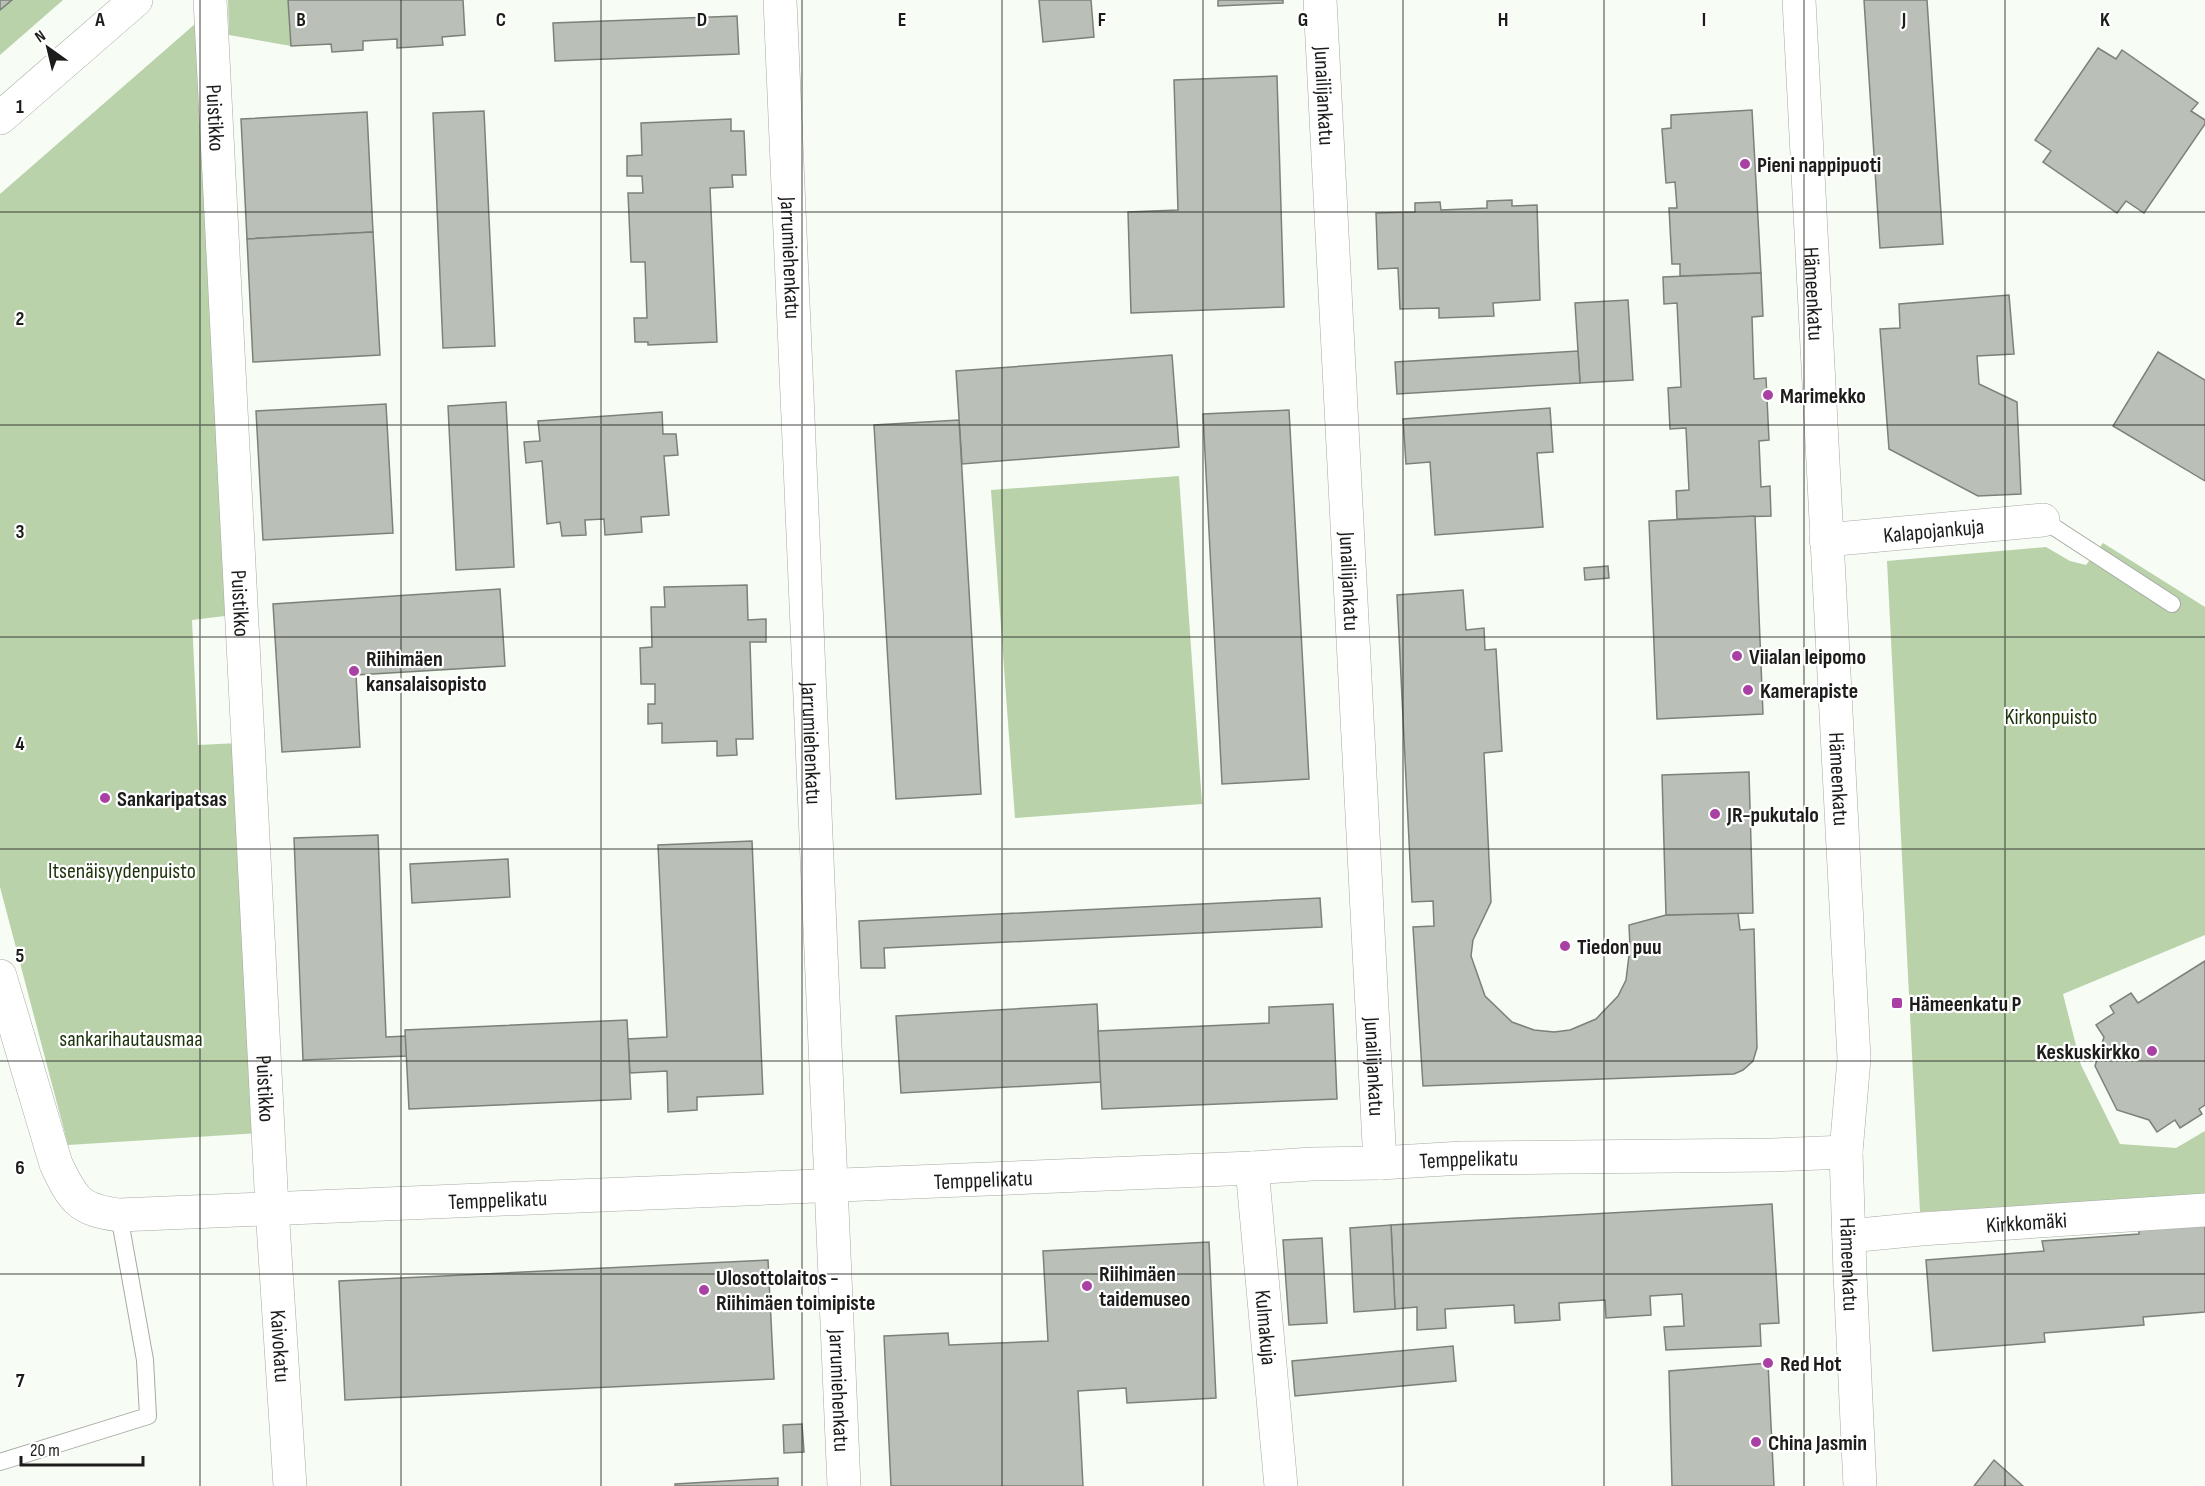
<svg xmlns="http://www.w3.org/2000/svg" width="2205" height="1486" viewBox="0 0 2205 1486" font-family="'Sofia Sans Condensed',sans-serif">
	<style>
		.green { fill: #b9d2aa }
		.building { fill: #babfb7; stroke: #7c817a; stroke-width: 1.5 }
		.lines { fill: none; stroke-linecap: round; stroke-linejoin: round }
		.service-casing { stroke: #a5aaa2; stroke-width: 18 }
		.minor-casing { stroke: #a5aaa2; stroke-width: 34 }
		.tertiary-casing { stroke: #a5aaa2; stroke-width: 34 }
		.service { stroke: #fff; stroke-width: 16 }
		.minor { stroke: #fff; stroke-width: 33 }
		.tertiary { stroke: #fff; stroke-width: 33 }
		.grid { fill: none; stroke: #1c1d1a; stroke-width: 1.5; stroke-opacity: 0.55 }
		.poi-dot { fill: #a940a3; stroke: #fff; stroke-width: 2 }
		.labels { text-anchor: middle; stroke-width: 4.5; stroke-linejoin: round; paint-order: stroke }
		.street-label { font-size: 22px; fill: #1c1d1a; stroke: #fff }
		.poi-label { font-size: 22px; font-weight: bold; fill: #1c1d1a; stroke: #fff; text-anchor: start }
		.park-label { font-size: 22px; fill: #1d340b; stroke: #fff }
		.grid-label { font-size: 20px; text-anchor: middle; font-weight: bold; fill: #1c1d1a; stroke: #fff; stroke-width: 4.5; stroke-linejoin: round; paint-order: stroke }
	</style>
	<rect width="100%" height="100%" fill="#f7fcf4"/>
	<g class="green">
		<path d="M12,0H63L0,55V10Z"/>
		<path d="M228,0H288L291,46L229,35Z"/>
		<path d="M203,17L233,615L192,620L198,745L239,743L258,1133L68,1145L0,887V194Z"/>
		<path d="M1179,476L1202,804L1015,818L991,490Z"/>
		<path d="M2103,543L2205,607V935L2063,994L2081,1065L2120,1144L2176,1148L2205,1131V1195L1920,1212L1887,561L2046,547L2070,561L2086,565Z"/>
	</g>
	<g class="building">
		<path d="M0,0H12L0,10Z"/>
		<path d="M288,0H463L465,35L442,37L443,45L397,48V39L363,41V50L332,52L331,44L291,46Z"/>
		<path d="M1039,0H1091L1094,37L1043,42Z"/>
		<path d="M1218,0H1283V3L1218,6Z"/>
		<path d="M1864,0H1927L1943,244L1880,248Z"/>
		<path d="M737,16L739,54L555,61L553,23Z"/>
		<path d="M2098,48L2116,59L2122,50L2198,103L2191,111L2205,120V124L2144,213L2126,201L2117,213L2043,162L2051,151L2035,140Z"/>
		<path d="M1277,76L1284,307L1131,313L1128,212L1178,210L1174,80Z"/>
		<path d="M1752,110L1761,273L1680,276V264H1672L1669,208H1677L1675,182L1666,183L1662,129L1671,128V115Z"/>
		<path d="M484,111L495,346L443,348L433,113Z"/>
		<path d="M367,112L373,232L247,239L241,119Z"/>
		<path d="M731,119V131H744L746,175H732L733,187L710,188L717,342L648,345V342H635L634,318H647L645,262H631L628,193H643L642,176H627V156L642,155L641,123Z"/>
		<path d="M1512,200V206L1537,205L1540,300L1493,303L1494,316L1439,318V308L1400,309L1398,268L1378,269L1376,213L1415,212V203L1440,202L1441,210L1487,208V201Z"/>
		<path d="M373,232L380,355L253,362L247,239Z"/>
		<path d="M1761,273L1763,316L1752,317L1754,379L1766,378L1769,440L1759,441L1761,487L1770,486L1771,516L1677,519L1676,491L1689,490L1686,428L1670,429L1668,388L1681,387L1677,303L1664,304L1663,277Z"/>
		<path d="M2009,295L2014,354L1977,356L1979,384L2017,402L2021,494L1978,496L1889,449L1880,329L1900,328L1899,304Z"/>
		<path d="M1628,300L1633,380L1580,383L1575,303Z"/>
		<path d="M1578,351L1580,383L1397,394L1395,362Z"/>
		<path d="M2158,352L2205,380V481L2113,426Z"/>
		<path d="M1172,355L1179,447L962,464L956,371Z"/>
		<path d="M506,402L514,567L456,570L448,406Z"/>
		<path d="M386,404L393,533L263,540L256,411Z"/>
		<path d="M1550,408L1553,452L1537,453L1543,527L1435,535L1430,462L1406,464L1403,419Z"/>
		<path d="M1289,410L1309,779L1222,784L1203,414Z"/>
		<path d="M662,412L663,434H676L678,455L664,456L669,515L641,517L642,532L605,535L604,519L585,520L586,535L562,536L560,522L547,524L542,461L526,463L524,442L540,441L538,421Z"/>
		<path d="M959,420L981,794L896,799L874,425Z"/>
		<path d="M1755,516L1763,714L1657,719L1649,521Z"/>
		<path d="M1608,566L1609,578L1585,580L1584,568Z"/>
		<path d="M747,585L748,620L766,619V642H750L753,739H736L737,755L717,756V741L662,743V723L648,724V704H655V684H641L640,648L652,647L651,607H665L664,587Z"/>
		<path d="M500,589L505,666L356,675L360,747L282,752L273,604Z"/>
		<path d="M1463,590L1466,630L1484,628L1485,650L1496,649L1502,751L1484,753L1491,902L1473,940L1471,956L1485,996L1512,1022L1534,1030L1554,1032L1570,1030L1596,1019L1618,996L1626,980L1630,947L1629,925L1666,915L1738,913L1740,930L1754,929L1757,1048L1753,1061L1743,1070L1734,1074L1423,1086L1413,927L1434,926L1433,901L1412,902L1397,595Z"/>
		<path d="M1749,772L1753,913L1666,915L1662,775Z"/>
		<path d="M378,835L386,1037L406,1036L407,1056L303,1060L294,838Z"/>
		<path d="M752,841L763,1094L697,1097V1110L668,1112L667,1071L630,1073L628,1039L667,1037L658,845Z"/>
		<path d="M508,859L510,897L412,903L410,864Z"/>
		<path d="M1320,898L1322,927L884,948L885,968H861L859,921Z"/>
		<path d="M2205,961V1105L2199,1109L2202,1114L2180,1128L2175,1120L2157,1132L2149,1120L2117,1110L2095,1066L2104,1037L2096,1025L2114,1013L2110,1006L2131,993L2138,1003Z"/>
		<path d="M1097,1004L1101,1082L901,1093L896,1016Z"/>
		<path d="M1333,1004L1337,1099L1102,1109L1098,1031L1269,1023V1007Z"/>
		<path d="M627,1020L631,1099L409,1109L405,1030Z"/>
		<path d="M1772,1204L1779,1323L1760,1324L1761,1346L1666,1350L1664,1327L1684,1326L1682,1294L1650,1296L1651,1315L1606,1318L1605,1300L1559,1303L1560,1320L1515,1323L1514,1305L1445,1309L1446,1328L1417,1330V1307L1395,1309L1391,1225Z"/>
		<path d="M2205,1219V1312L2143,1317L2144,1325L2044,1333L2045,1342L1933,1351L1926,1260L2044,1251L2042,1241L2139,1234V1224Z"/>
		<path d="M1391,1225L1395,1309L1354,1312L1350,1228Z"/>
		<path d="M1322,1238L1327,1323L1289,1325L1283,1240Z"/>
		<path d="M1209,1242L1216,1398L1127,1403L1126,1388L1078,1391L1083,1486H891L884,1336L948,1333L949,1345L1048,1341L1043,1251Z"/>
		<path d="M768,1260L774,1379L345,1400L339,1281Z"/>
		<path d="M1453,1346L1456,1381L1295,1396L1292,1361Z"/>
		<path d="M1768,1363L1774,1486H1672L1669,1371Z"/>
		<path d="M802,1424L804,1452L784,1453L783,1425Z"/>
		<path d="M1994,1460L2023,1486H1974Z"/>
		<path d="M778,1478V1486H675V1484Z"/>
	</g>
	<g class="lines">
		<g class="service-casing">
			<g id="service">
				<path d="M2043,520L2172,604"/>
				<path d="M0,1462L148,1416L145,1360L119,1215"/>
			</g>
		</g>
		<g class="minor-casing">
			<g id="minor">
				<path id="s1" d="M210,0L272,1208L290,1486"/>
				<path id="s2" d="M780,0L844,1486"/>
				<path id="s3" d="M1320,0L1380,1163"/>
				<path id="s4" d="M1826,540L2043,520"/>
				<path id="s5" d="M0,976L56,1164C73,1200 79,1210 119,1215L1252,1168L1312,1164L1380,1163L1462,1158L1773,1155L1846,1152"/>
				<path id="s6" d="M1252,1168L1281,1486"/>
				<path id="s7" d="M1849,1236L1921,1229L2205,1210"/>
			</g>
		</g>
		<g class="tertiary-casing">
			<g id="tertiary">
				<path id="s8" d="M1799,0L1854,1059L1846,1152L1850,1274L1860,1486"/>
				<path d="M0,118L136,0"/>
			</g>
		</g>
		<use href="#service" class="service"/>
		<use href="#minor" class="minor"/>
		<use href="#tertiary" class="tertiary"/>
	</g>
	<path class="grid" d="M200,0V1486M401,0V1486M601,0V1486M802,0V1486M1002,0V1486M1203,0V1486M1403,0V1486M1604,0V1486M1804,0V1486M2005,0V1486M0,212H2205M0,425H2205M0,637H2205M0,849H2205M0,1061H2205M0,1274H2205"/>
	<g class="poi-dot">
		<circle cx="1745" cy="164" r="6"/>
		<circle cx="1768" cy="395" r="6"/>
		<circle cx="1737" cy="656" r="6"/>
		<circle cx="354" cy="671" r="6"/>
		<circle cx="1748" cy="690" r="6"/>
		<circle cx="105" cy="798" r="6"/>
		<circle cx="1715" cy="814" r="6"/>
		<circle cx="1565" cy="946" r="6"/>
		<rect x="1891" y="997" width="12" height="12" rx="3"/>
		<circle cx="2152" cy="1051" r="6"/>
		<circle cx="1087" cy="1286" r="6"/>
		<circle cx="704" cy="1290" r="6"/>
		<circle cx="1768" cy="1363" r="6"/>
		<circle cx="1756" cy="1442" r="6"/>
	</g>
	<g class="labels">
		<g class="street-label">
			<text dy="8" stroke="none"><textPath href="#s3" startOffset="96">Junailijankatu</textPath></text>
			<text dy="8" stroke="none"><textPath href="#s1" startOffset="118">Puistikko</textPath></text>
			<text dy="8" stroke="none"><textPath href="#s2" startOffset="258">Jarrumiehenkatu</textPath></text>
			<text dy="8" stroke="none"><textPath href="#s8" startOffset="294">Hämeenkatu</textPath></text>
			<text dy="8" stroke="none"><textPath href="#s4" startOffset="108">Kalapojankuja</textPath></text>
			<text dy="8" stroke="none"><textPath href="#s3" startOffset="582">Junailijankatu</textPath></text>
			<text dy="8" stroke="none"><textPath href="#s1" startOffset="604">Puistikko</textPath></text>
			<text dy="8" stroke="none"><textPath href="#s2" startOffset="744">Jarrumiehenkatu</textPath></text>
			<text dy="8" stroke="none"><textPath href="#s8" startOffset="780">Hämeenkatu</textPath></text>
			<text dy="8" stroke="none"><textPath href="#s3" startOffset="1068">Junailijankatu</textPath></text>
			<text dy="8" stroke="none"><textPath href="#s1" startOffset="1090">Puistikko</textPath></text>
			<text dy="8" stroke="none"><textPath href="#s5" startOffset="1634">Temppelikatu</textPath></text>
			<text dy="8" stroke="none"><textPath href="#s5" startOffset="1148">Temppelikatu</textPath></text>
			<text dy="8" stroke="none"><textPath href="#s5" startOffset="662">Temppelikatu</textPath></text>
			<text dy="8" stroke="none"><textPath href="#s7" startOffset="178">Kirkkomäki</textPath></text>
			<text dy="8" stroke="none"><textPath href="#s8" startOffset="1266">Hämeenkatu</textPath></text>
			<text dy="8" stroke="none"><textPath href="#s6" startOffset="160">Kulmakuja</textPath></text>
			<text dy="8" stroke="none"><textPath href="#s1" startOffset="1348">Kaivokatu</textPath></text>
			<text dy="8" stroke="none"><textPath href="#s2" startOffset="1392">Jarrumiehenkatu</textPath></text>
		</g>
		<g class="poi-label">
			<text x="1757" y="172">Pieni nappipuoti</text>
			<text x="1780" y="403">Marimekko</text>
			<text x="1749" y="664">Viialan leipomo</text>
			<text x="366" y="666">Riihimäen<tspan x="366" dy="25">kansalaisopisto</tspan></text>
			<text x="1760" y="698">Kamerapiste</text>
			<text x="117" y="806">Sankaripatsas</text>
			<text x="1727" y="822">JR-pukutalo</text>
			<text x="1577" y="954">Tiedon puu</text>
			<text x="1909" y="1011">Hämeenkatu P</text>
			<text x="2140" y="1059" text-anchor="end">Keskuskirkko</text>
			<text x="1099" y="1281">Riihimäen<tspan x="1099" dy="25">taidemuseo</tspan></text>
			<text x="716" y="1285">Ulosottolaitos -<tspan x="716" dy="25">Riihimäen toimipiste</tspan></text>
			<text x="1780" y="1371">Red Hot</text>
			<text x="1768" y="1450">China Jasmin</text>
		</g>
		<g class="park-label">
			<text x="2051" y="724">Kirkonpuisto</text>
			<text x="122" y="878">Itsenäisyydenpuisto</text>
			<text x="131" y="1046">sankarihautausmaa</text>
		</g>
	</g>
	<g class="grid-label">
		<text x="100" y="26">A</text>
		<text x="301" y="26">B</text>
		<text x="501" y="26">C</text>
		<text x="702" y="26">D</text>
		<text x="902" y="26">E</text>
		<text x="1102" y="26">F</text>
		<text x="1303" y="26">G</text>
		<text x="1503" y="26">H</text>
		<text x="1704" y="26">I</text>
		<text x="1904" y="26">J</text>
		<text x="2105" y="26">K</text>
		<text x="20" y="113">1</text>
		<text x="20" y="325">2</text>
		<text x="20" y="538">3</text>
		<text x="20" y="750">4</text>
		<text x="20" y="962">5</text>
		<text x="20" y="1174">6</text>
		<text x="20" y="1387">7</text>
	</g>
	<g transform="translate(48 48) rotate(326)" stroke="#ffffff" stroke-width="4.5" paint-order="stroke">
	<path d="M0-4.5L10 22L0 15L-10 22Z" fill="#1c1d1a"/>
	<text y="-9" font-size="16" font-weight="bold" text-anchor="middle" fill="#1c1d1a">N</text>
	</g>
	<path d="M21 1456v9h122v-9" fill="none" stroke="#1c1d1a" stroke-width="3"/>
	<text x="30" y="1456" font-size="18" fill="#1c1d1a" stroke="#ffffff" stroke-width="4.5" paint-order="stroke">20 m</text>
</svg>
